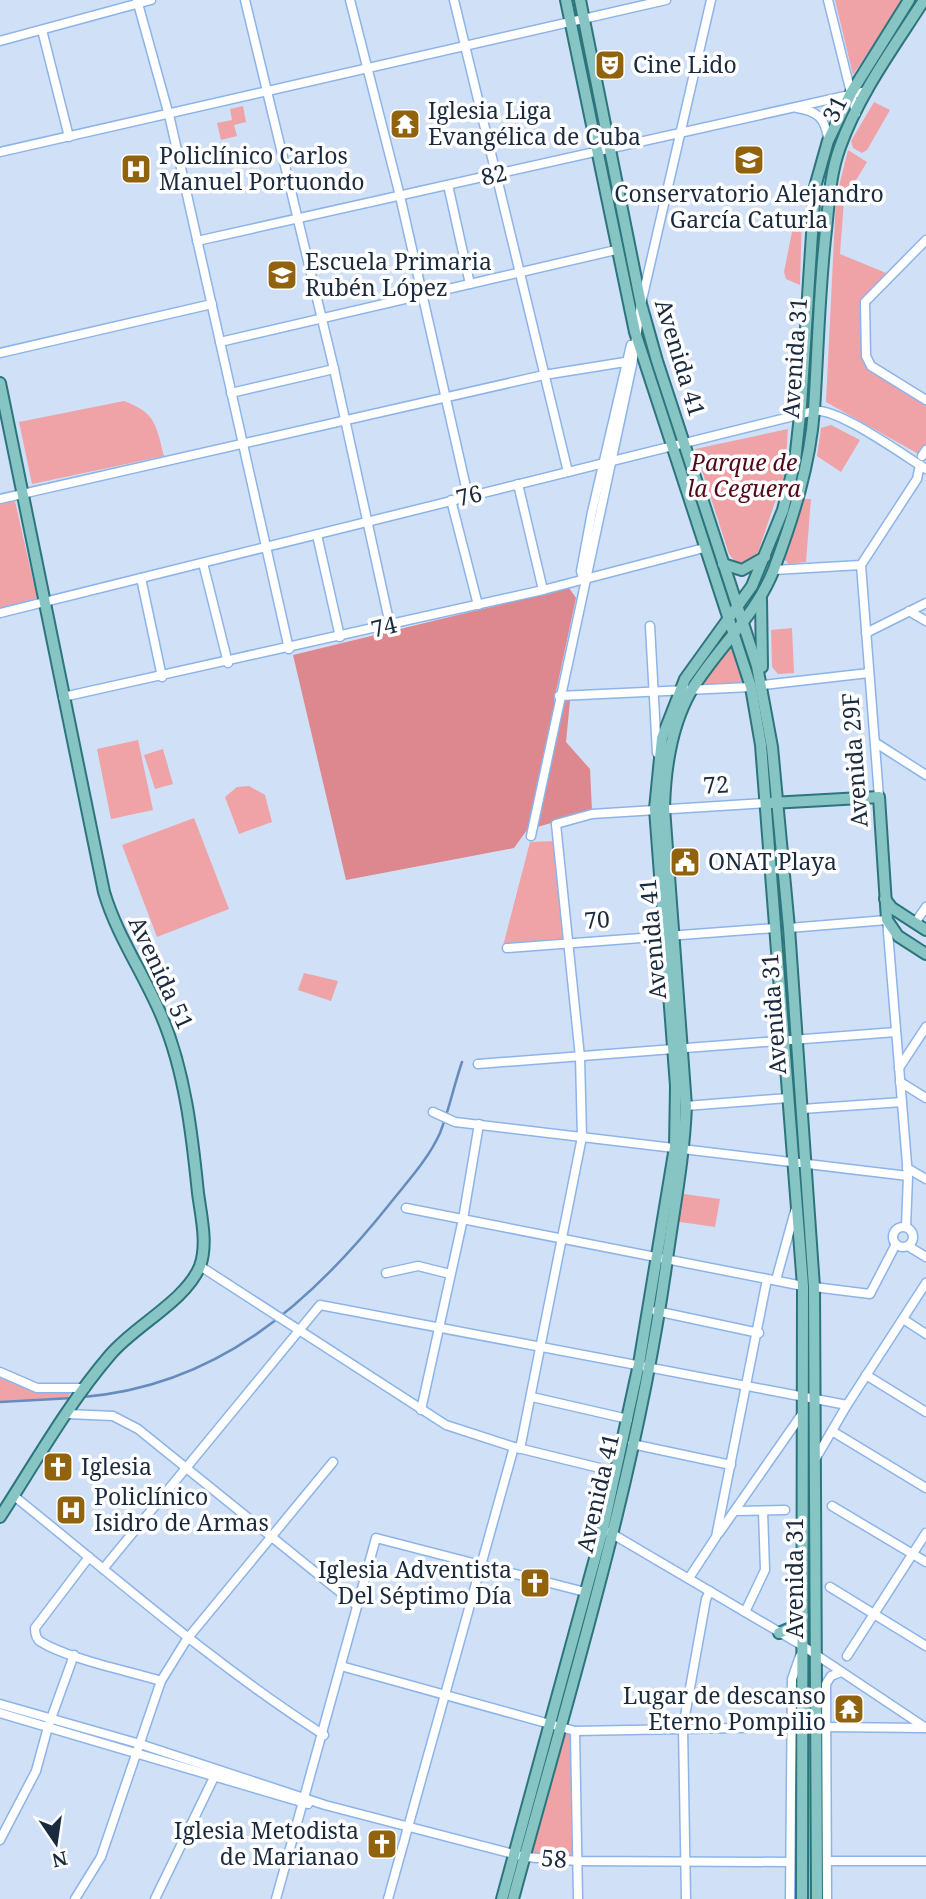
<svg xmlns="http://www.w3.org/2000/svg" width="926" height="1899" viewBox="0 0 926 1899" font-family="'Noto Serif',serif">
	<style>
		.green { fill: #efa3a7 }
		.forest { fill: #dc888e }
		.lines { fill: none; stroke-linecap: round; stroke-linejoin: round }
		.stream { stroke: #668cbd; stroke-width: 2.5 }
		.minor-casing { stroke: #8cb4e9; stroke-width: 11 }
		.major-casing { stroke: #2d757d; stroke-width: 14 }
		.minor { stroke: #fff; stroke-width: 8 }
		.major { stroke: #87c5c5; stroke-width: 10 }
		.labels { text-anchor: middle; stroke-width: 7; stroke-linejoin: round; paint-order: stroke }
		.poi-label { font-size: 23px; fill: #1a2a3e; stroke: #fff; text-anchor: start }
		.street-label { font-size: 23px; fill: #1a2a3e; stroke: #fff }
		.park-label { font-size: 23px; font-style: italic; fill: #530819; stroke: #fff }
	</style>
	<rect width="100%" height="100%" fill="#d0e0f6"/>
	<g class="green">
		<path d="M835,0H903L853,75Z"/>
		<path d="M874,102L890,110L867,150L862,153L853,148L851,141Z"/>
		<path d="M243,106L246,122L234,125L237,136L221,140L217,123L232,120L230,109Z"/>
		<path d="M848,150L867,162L844,200L840,254L891,275L865,302L866,356L871,366L926,400V450L922,456L826,402L836,198Z"/>
		<path d="M802,213L800,285L786,279L784,272L795,217Z"/>
		<path d="M124,401C156,413 156,425 164,456L32,484L19,422Z"/>
		<path d="M831,425L860,440L841,472L817,456L821,428Z"/>
		<path d="M788,429L785,473L758,552L750,561L736,563L729,554L695,449Z"/>
		<path d="M804,499H811L806,562L789,564L784,559Z"/>
		<path d="M15,501L37,598L0,609V503Z"/>
		<path d="M792,628L794,673L778,674L772,667L771,630Z"/>
		<path d="M734,635L751,687L692,690Z"/>
		<path d="M138,740L153,810L111,819L97,749Z"/>
		<path d="M163,749L173,784L155,789L144,755Z"/>
		<path d="M249,786L265,795L272,822L239,834L225,797L237,787Z"/>
		<path d="M194,818L229,909L157,937L122,845Z"/>
		<path d="M554,841L566,940L503,946L530,842Z"/>
		<path d="M304,973L338,981L331,1001L298,990Z"/>
		<path d="M677,1193L720,1199L715,1227L673,1221Z"/>
		<path d="M0,1378L35,1391L71,1390L68,1398L0,1402Z"/>
		<path d="M808,1655L810,1657V1899H808Z"/>
		<path d="M559,1727L575,1731L578,1861L525,1857Z"/>
	</g>
	<path class="forest" d="M569,588L576,598L554,701H570L566,742L590,769L592,811L527,830L514,848L346,880L293,655Z"/>
	<g class="lines">
		<g class="stream">
			<path d="M83,1397C216,1386 308,1306 388,1206C406,1183 428,1160 440,1133C449,1110 454,1085 462,1062"/>
			<path d="M0,1402L73,1398"/>
		</g>
		<g class="minor-casing">
			<g id="minor">
				<path d="M137,0L170,119L289,649"/>
				<path d="M245,0L334,369L390,625"/>
				<path d="M350,0L400,196L468,496"/>
				<path d="M454,0L568,472"/>
				<path d="M828,0L856,113"/>
				<path d="M42,30L69,137"/>
				<path d="M0,41L151,0"/>
				<path d="M797,108C817,111 825,118 828,138"/>
				<path d="M0,152L666,0"/>
				<path d="M448,185L470,284"/>
				<path d="M926,240L865,302L866,356L871,366L926,400"/>
				<path d="M197,241L867,91"/>
				<path d="M220,342L616,250"/>
				<path d="M0,353L212,304"/>
				<path d="M231,393L334,369"/>
				<path d="M922,456L926,450"/>
				<path d="M518,484L543,590"/>
				<path d="M0,499L544,375L625,362"/>
				<path d="M451,500L478,605"/>
				<path d="M317,535L340,637"/>
				<path d="M203,563L228,663"/>
				<path d="M774,570L861,565"/>
				<path d="M141,578L162,677"/>
				<path d="M584,581L581,571L592,512L631,345"/>
				<path d="M909,611L926,621"/>
				<path d="M0,613L814,411C837,407 903,455 926,469"/>
				<path d="M650,626L657,753"/>
				<path d="M866,633L926,603"/>
				<path d="M763,685L869,673"/>
				<path d="M559,696L751,687"/>
				<path d="M63,697L543,590L704,548"/>
				<path d="M876,743L926,775"/>
				<path d="M879,797L861,565L917,479L920,465"/>
				<path d="M531,836L632,365L641,304L711,0"/>
				<path d="M915,923L926,907"/>
				<path d="M789,928L887,920L908,1176L906,1227"/>
				<path d="M507,948L775,928"/>
				<path d="M478,1064L896,1032"/>
				<path d="M899,1068L926,1027"/>
				<path d="M900,1082L926,1098"/>
				<path d="M686,1106L788,1098"/>
				<path d="M802,1109L902,1102"/>
				<path d="M433,1112L455,1122L908,1176"/>
				<path d="M907,1168L926,1179"/>
				<path d="M406,1208L803,1286"/>
				<circle cx="903" cy="1237" r="10"/>
				<path d="M908,1246L926,1257"/>
				<path d="M200,1266L446,1425L514,1447L616,1472"/>
				<path d="M386,1273L418,1266L450,1274"/>
				<path d="M776,1280L795,1211"/>
				<path d="M814,1287L870,1294L896,1244"/>
				<path d="M656,1311L759,1333"/>
				<path d="M903,1319L926,1334"/>
				<path d="M0,1372L37,1388H85"/>
				<path d="M866,1375L926,1412"/>
				<path d="M532,1397L628,1419"/>
				<path d="M421,1410L463,1219L479,1124"/>
				<path d="M68,1414L113,1416L138,1429L356,1605"/>
				<path d="M832,1431L926,1488"/>
				<path d="M632,1444L731,1465"/>
				<path d="M520,1449L582,1137L580,1057L556,824L592,814L766,803"/>
				<path d="M816,1458L847,1405L926,1283"/>
				<path d="M14,1496C116,1578 213,1664 324,1735"/>
				<path d="M832,1506L926,1562"/>
				<path d="M735,1511L785,1510"/>
				<path d="M609,1532L803,1646L926,1728"/>
				<path d="M719,1533L802,1414"/>
				<path d="M89,1557L35,1628C35,1634 36,1639 41,1642C69,1659 128,1671 161,1681"/>
				<path d="M103,1569L320,1305L847,1405"/>
				<path d="M689,1578L716,1537L767,1279"/>
				<path d="M830,1587L926,1646"/>
				<path d="M745,1612L765,1570L763,1511"/>
				<path d="M847,1656L926,1533"/>
				<path d="M341,1666L575,1731L793,1727"/>
				<path d="M0,1704L140,1744L325,1805L525,1857L578,1861L790,1862"/>
				<path d="M0,1713L308,1804"/>
				<path d="M826,1727L924,1728"/>
				<path d="M575,1731L578,1899"/>
				<path d="M0,1840L36,1771L48,1727L74,1655"/>
				<path d="M827,1861H926"/>
				<path d="M75,1899L101,1857L161,1681L187,1639L333,1462"/>
				<path d="M155,1899L217,1771"/>
				<path d="M276,1899L376,1538L585,1592"/>
				<path d="M388,1899L514,1447"/>
				<path d="M686,1899L683,1727L706,1599L710,1591"/>
				<path d="M790,1899L792,1679L800,1656"/>
				<path d="M827,1899L826,1684L831,1676L841,1672"/>
			</g>
		</g>
		<g class="major-casing">
			<g id="major">
				<path d="M566,0L635,332L751,687L761,745L803,1286L802,1899"/>
				<path d="M580,0L641,304L657,361L757,666L772,747L789,928L814,1287L817,1899"/>
				<path d="M0,383L104,892C117,936 144,974 162,1017C185,1072 192,1134 198,1193C201,1216 208,1244 200,1266C186,1301 134,1326 110,1355C68,1404 35,1463 0,1517"/>
				<path d="M723,564L742,570L765,557"/>
				<path d="M761,599L762,667"/>
				<path d="M771,803L879,797L887,920L898,936L926,954"/>
				<path d="M885,899L892,908L926,930"/>
				<path d="M779,1633L793,1627L803,1616"/>
				<path d="M502,1899L603,1529L639,1364L675,1147L676,1086L655,809L662,738L685,679L752,586L783,510L795,461L801,406L815,187L828,141L851,93L909,0"/>
				<path d="M513,1899C570,1688 637,1476 667,1259C674,1208 684,1158 686,1106L664,808C665,769 671,726 691,691C717,648 756,616 774,569C793,518 810,465 814,410C818,350 819,290 826,230C829,202 830,174 840,147C859,94 894,47 924,0"/>
			</g>
		</g>
		<use href="#minor" class="minor"/>
		<use href="#major" class="major"/>
	</g>
	<defs>
		<g id="theatre-square" transform="scale(1.575)"><rect x="-9" y="-9" width="18" height="18" rx="4" fill="#91630f" stroke="#fff"/><path d="M-5-5.5Q0-4 5-5.5V0Q5 5 0 6Q-5 5-5 0ZM-3.3-2.5H-1v1.5H-3.3ZM1-2.5H3.3v1.5H1ZM-2.8 1Q0 5.5 2.8 1Z" fill="#fff"/></g>
		<g id="temple-square" transform="scale(1.575)"><rect x="-9" y="-9" width="18" height="18" rx="4" fill="#91630f" stroke="#fff"/><path d="M0-6L5-2H3V0L6.5 2.5H4V6H1.5V3h-3V6H-4V2.5H-6.5L-3 0V-2H-5Z" fill="#fff"/></g>
		<g id="school-square" transform="scale(1.575)"><rect x="-9" y="-9" width="18" height="18" rx="4" fill="#91630f" stroke="#fff"/><path d="M0-5L7-2L0 1L-7-2ZM-4 1L0 2.5L4 1V4Q0 6-4 4Z" fill="#fff"/></g>
		<g id="hospital-square" transform="scale(1.575)"><rect x="-9" y="-9" width="18" height="18" rx="4" fill="#91630f" stroke="#fff"/><path d="M-5-5h3v3.5h4V-5h3V5h-3V1.5h-4V5h-3Z" fill="#fff"/></g>
		<g id="civic-square" transform="scale(1.575)"><rect x="-9" y="-9" width="18" height="18" rx="4" fill="#91630f" stroke="#fff"/><path d="M-.6-6.5H3V-4.5H.6V-3L4-1V1h2V6H-6V1h2V-1L-.6-3ZM-1.2 2.5V6h2.4V2.5Z" fill="#fff"/></g>
		<g id="church-square" transform="scale(1.575)"><rect x="-9" y="-9" width="18" height="18" rx="4" fill="#91630f" stroke="#fff"/><path d="M-1.2-6h2.4v3.5h3.3v2.4h-3.3V6h-2.4V-.1h-3.3v-2.4h3.3Z" fill="#fff"/></g>
	</defs>
	<g fill-rule="evenodd">
		<use href="#theatre-square" x="610" y="65"/>
		<use href="#temple-square" x="405" y="124"/>
		<use href="#school-square" x="749" y="160"/>
		<use href="#hospital-square" x="136" y="169"/>
		<use href="#school-square" x="282" y="275"/>
		<use href="#civic-square" x="685" y="862"/>
		<use href="#church-square" x="58" y="1467"/>
		<use href="#hospital-square" x="71" y="1510"/>
		<use href="#church-square" x="535" y="1583"/>
		<use href="#temple-square" x="849" y="1709"/>
		<use href="#church-square" x="382" y="1844"/>
	</g>
	<g class="labels">
		<g class="poi-label">
			<text x="633" y="73">Cine Lido</text>
			<text x="428" y="119">Iglesia Liga<tspan x="428" dy="26">Evangélica de Cuba</tspan></text>
			<text x="159" y="164">Policlínico Carlos<tspan x="159" dy="26">Manuel Portuondo</tspan></text>
			<text x="749" y="202" text-anchor="middle">Conservatorio Alejandro<tspan x="749" dy="26">García Caturla</tspan></text>
			<text x="305" y="270">Escuela Primaria<tspan x="305" dy="26">Rubén López</tspan></text>
			<text x="708" y="870">ONAT Playa</text>
			<text x="81" y="1475">Iglesia</text>
			<text x="94" y="1505">Policlínico<tspan x="94" dy="26">Isidro de Armas</tspan></text>
			<text x="512" y="1578" text-anchor="end">Iglesia Adventista<tspan x="512" dy="26">Del Séptimo Día</tspan></text>
			<text x="826" y="1704" text-anchor="end">Lugar de descanso<tspan x="826" dy="26">Eterno Pompilio</tspan></text>
			<text x="359" y="1839" text-anchor="end">Iglesia Metodista<tspan x="359" dy="26">de Marianao</tspan></text>
		</g>
		<g class="street-label">
			<text transform="translate(835 109) rotate(-64)" y="8">31</text>
			<text transform="translate(494 175) rotate(-13)" y="8">82</text>
			<text transform="translate(680 358) rotate(73)" y="8">Avenida 41</text>
			<text transform="translate(795 358) rotate(-86)" y="8">Avenida 31</text>
			<text transform="translate(469 496) rotate(-14)" y="8">76</text>
			<text transform="translate(384 627) rotate(-13)" y="8">74</text>
			<text transform="translate(855 760) rotate(-94)" y="8">Avenida 29F</text>
			<text transform="translate(716 785) rotate(-3)" y="8">72</text>
			<text transform="translate(597 920) rotate(-4)" y="8">70</text>
			<text transform="translate(653 939) rotate(-95)" y="8">Avenida 41</text>
			<text transform="translate(161 973) rotate(65)" y="8">Avenida 51</text>
			<text transform="translate(774 1014) rotate(-94)" y="8">Avenida 31</text>
			<text transform="translate(598 1493) rotate(-77)" y="8">Avenida 41</text>
			<text transform="translate(795 1578) rotate(-90)" y="8">Avenida 31</text>
			<text transform="translate(554 1859) rotate(4)" y="8">58</text>
		</g>
		<g class="park-label">
			<text x="744" y="471">Parque de<tspan x="744" dy="26">la Ceguera</tspan></text>
		</g>
	</g>
	<g transform="translate(56 1843) rotate(167)" stroke="#ffffff" stroke-width="5" paint-order="stroke">
	<path d="M0-5L12 26L0 18L-12 26Z" fill="#1a2a3e"/>
	<text y="-10" font-size="19" font-weight="bold" text-anchor="middle" fill="#1a2a3e">N</text>
	</g>
</svg>
